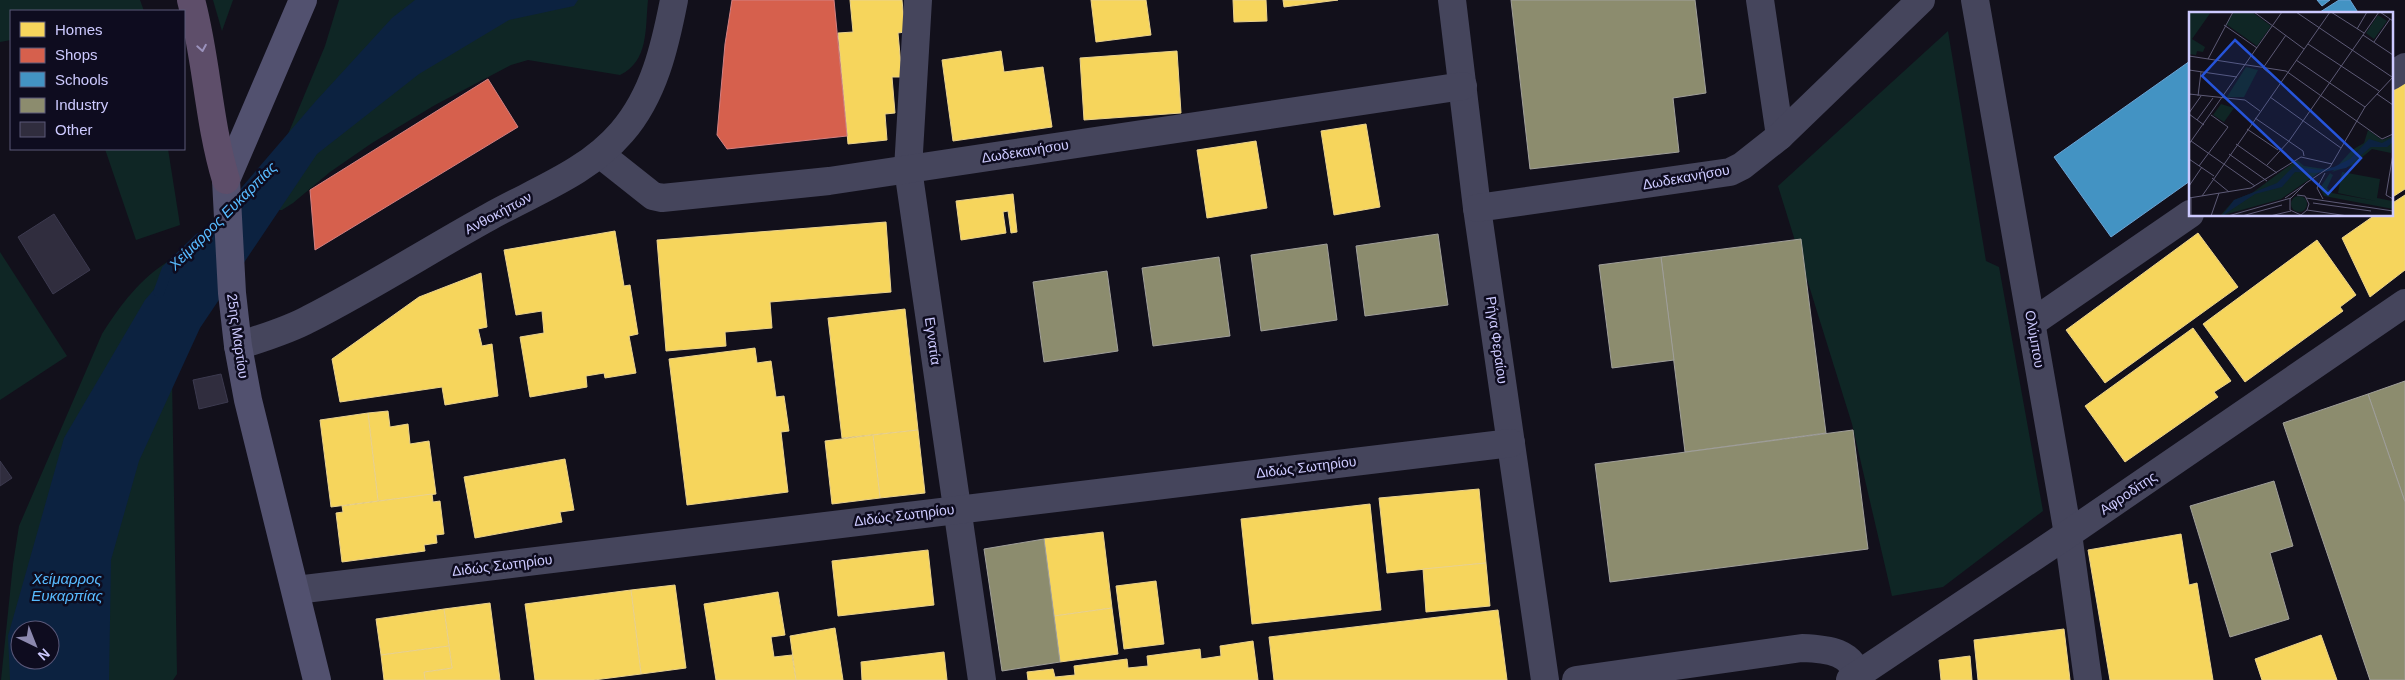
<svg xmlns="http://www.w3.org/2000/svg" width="2405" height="680" font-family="Helvetica,sans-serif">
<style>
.green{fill:#0f2625;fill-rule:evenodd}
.water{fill:#0c2240;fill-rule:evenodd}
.homes{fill:#f6d55c;stroke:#ead28d}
.shops{fill:#d6604d;stroke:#d38082}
.schools{fill:#4393c3;stroke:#6ca4d5}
.industry{fill:#8c8c6e;stroke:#a09f9a}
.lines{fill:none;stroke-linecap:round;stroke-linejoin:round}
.stream{stroke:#0c2240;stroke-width:11}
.building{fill:#302d3e;stroke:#3c3a4f}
.pedestrian{stroke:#45455c;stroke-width:28}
.minor{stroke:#45455c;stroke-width:28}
.tertiary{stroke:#45455c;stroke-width:28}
.secondary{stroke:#52516f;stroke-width:28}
.trunk{stroke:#5e4e6a;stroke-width:28}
.oneway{stroke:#9b92bc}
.labels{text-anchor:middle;stroke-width:5;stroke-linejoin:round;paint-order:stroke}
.street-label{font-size:14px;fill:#cdcaff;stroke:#0e0c1f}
.water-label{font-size:15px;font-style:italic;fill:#58bbff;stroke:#0e0c1f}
.inset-road{fill:none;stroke:#5d5a76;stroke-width:1}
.view{fill:#2654da;fill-opacity:0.15;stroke:#2654da;stroke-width:2.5}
.inset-edge{fill:none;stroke:#cdcaff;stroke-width:2.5}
</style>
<rect width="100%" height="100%" fill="#12101b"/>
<g class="green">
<path d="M0 0H140L144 11H11V40L0 42Z"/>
<path d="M213 0H233L222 31Z"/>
<path d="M339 0H648C645 29 649 61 620 75L528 60 511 65 435 105 372 143 330 172 293 203 282 210H275L283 146 325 46Z"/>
<path d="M1948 31 1986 261 1999 267 2043 511 1943 587 1892 596 1852 424 1778 186Z"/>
<path d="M105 149H168L180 225 136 240Z"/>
<path d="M0 252 67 356 0 400Z"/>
<path d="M170 260 177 674 173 680H1L13 564 19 526 102 334C121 304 140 279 170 260ZM20 630H50V660H20Z"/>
</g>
<path class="water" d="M415 0H578L574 6 509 20 419 74 317 154 200 328 139 461 111 560 109 680H10L8 636 64 438 145 300 315 102 392 18ZM20 630H50V660H20Z"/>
<g class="homes">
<path d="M850 0H902L905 32 898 33 902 77H892L895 113 885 114 887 140 848 144 838 33 853 32Z"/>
<path d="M1091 0H1146L1151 35 1096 42Z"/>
<path d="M1233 0H1266L1267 21 1234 22Z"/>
<path d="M1283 0H1338L1284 7Z"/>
<path d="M1001 51 1004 72 1043 67 1052 127 953 141 942 60Z"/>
<path d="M1177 51 1181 113 1084 120 1080 58Z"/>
<path d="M2405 83V189L2391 198V92Z"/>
<path d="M1366 124 1380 207 1334 215 1321 131Z"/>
<path d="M1256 141 1267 208 1207 218 1197 150Z"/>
<path d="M1013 194 1017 232 1011 233 1008 211 1003 212 1006 233 961 240 956 201Z"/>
<path d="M2405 195V270L2370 297 2342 238 2375 215H2391V204Z"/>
<path d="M886 222 891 292 770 302 772 328 725 332 726 346 666 351 657 240Z"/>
<path d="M615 231 624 286 630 285 638 334 629 336 636 373 605 378 604 373 586 376 587 387 530 397 520 337 544 333 542 311 516 315 504 250Z"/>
<path d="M2198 233 2238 287 2105 383 2066 330Z"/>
<path d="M2317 240 2356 295 2340 307 2343 311 2245 382 2203 324Z"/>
<path d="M481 273 487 327 478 329 482 346 492 344 498 396 445 405 442 387 340 402 332 359 419 297Z"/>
<path d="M905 309 918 430 842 438 828 318Z"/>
<path d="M2193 328 2231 381 2214 392 2218 397 2125 462 2085 406Z"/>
<path d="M755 348 757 363 771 361 776 397 784 396 789 431 781 432 788 492 687 505 669 359Z"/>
<path d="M388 411 390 427 408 424 410 444 429 441 436 494 378 501 368 413Z"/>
<path d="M368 413 378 501 331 507 320 420Z"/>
<path d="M918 430 925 493 880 498 873 435Z"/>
<path d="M873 435 880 498 832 504 825 441Z"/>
<path d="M565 459 574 510 560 512 562 522 475 538 464 477Z"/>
<path d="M1479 489 1486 563 1387 573 1379 498Z"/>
<path d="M432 494 433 502 440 501 444 534 436 535 437 543 424 545 425 551 342 562 336 513 343 512 342 506Z"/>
<path d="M1370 504 1381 610 1252 624 1241 519Z"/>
<path d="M1103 532 1112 608 1054 616 1044 539Z"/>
<path d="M2181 534 2189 585 2197 583 2213 680H2110L2088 550Z"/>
<path d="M928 550 934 605 838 616 832 561Z"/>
<path d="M1486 563 1490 606 1426 612 1423 569Z"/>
<path d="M1156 581 1164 644 1124 649 1116 586Z"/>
<path d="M675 585 686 668 641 674 631 590Z"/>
<path d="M631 590 641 674 594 680H535L525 604Z"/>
<path d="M778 592 785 635 771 637 774 657 792 655 796 680H716L704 604Z"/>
<path d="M490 603 500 680H425L424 672 452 668 444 609Z"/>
<path d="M1112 608 1118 654 1060 662 1054 616Z"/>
<path d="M444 609 449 646 381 655 376 619Z"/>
<path d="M1498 610 1507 680H1274L1269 637Z"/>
<path d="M835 628 843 680H796L790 636Z"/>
<path d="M2064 629 2070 680H1978L1974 640Z"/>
<path d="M2321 635 2337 680H2262L2255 659Z"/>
<path d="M1253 641 1258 680H1028L1027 672 1053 669 1055 677 1075 675 1074 666 1127 659 1128 668 1148 666 1147 656 1200 649 1201 659 1221 656 1220 646Z"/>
<path d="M449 646 452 668 424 672 425 680H384L381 655Z"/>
<path d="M944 652 947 680H862L861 662Z"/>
<path d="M1970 656 1972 680H1941L1939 660Z"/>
</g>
<g class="shops">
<path d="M732 0H834L847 136 727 149 717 135 725 44Z"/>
<path d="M488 79 518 127 315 250 310 190Z"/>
</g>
<g class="schools">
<path d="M2317 0H2330L2322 6Z"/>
<path d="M2339 0H2350L2359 14H2317Z"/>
<path d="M2190 61V181L2111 237 2054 157Z"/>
</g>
<g class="industry">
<path d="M1511 0H1695L1706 93 1673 98 1679 152 1530 169Z"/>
<path d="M1438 234 1448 305 1365 316 1356 246Z"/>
<path d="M1801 239 1826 433 1685 452 1661 257Z"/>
<path d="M1327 244 1337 320 1261 331 1251 255Z"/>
<path d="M1219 257 1230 336 1153 346 1142 268Z"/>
<path d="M1661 257 1674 360 1612 368 1599 265Z"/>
<path d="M1107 271 1118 351 1044 362 1033 282Z"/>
<path d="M2405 381V502L2368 394Z"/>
<path d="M2368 394 2405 502V680H2370L2283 423Z"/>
<path d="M1853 430 1868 549 1610 582 1595 464Z"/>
<path d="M2274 481 2293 546 2270 553 2289 619 2230 637 2190 506Z"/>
<path d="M1044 539 1060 662 1002 671 984 549Z"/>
</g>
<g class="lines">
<path class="stream" d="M159 292 167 270 200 238"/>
</g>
<g class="building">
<path d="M54 214 90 270 53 294 18 237Z"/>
<path d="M221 374 228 402 199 409 193 380Z"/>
<path d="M0 461 12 478 0 486Z"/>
</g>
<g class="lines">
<path class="pedestrian" d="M1760 0 1780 136"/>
<g class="minor">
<path d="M918 0 908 169 982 680"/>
<path d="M1452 0 1477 208 1545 680"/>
<path d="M1975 0 2068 534 2088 680"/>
<path d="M2391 76 2405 67"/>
<path d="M600 154 653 196 662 198 829 181 1463 86"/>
<path d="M1477 208 1730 172 1742 166 1780 136 1921 0"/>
<path d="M2033 322 2190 214"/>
<path d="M296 590 1511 443"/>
<path d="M1576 680 1802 648C1827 649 1854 651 1858 680"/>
<path d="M1850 680 2068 534 2405 303"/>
</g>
<path class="tertiary" d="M238 346C262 338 287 331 309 319 370 288 429 250 489 217 535 191 587 173 622 132 654 95 665 46 674 0"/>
<path class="secondary" d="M303 0 226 180 232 293 238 346 248 400 317 680"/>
<path class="trunk" d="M191 0C207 59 208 121 226 180"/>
</g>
<defs><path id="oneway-chevron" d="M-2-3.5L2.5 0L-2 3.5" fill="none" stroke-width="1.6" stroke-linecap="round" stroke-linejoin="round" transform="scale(1.25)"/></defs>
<use class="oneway" href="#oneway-chevron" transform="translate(202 48) rotate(80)"/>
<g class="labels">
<g class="street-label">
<text transform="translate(1025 151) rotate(-9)" y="5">Δωδεκανήσου</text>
<text transform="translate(1686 177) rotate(-10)" y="5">Δωδεκανήσου</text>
<text transform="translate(498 213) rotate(-28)" y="5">Ανθοκήπων</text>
<text transform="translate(238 336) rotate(82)" y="5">25ης Μαρτίου</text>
<text transform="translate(2035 339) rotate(80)" y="5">Ολύμπου</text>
<text transform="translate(1497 340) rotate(82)" y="5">Ρήγα Φεραίου</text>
<text transform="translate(933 341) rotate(82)" y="5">Εγνατία</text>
<text transform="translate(1306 467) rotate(-7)" y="5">Διδώς Σωτηρίου</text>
<text transform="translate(2128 493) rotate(-34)" y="5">Αφροδίτης</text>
<text transform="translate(904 515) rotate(-7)" y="5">Διδώς Σωτηρίου</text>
<text transform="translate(502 565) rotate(-7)" y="5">Διδώς Σωτηρίου</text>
</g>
<g class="water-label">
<text transform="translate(223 216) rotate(-45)" y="5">Χείμαρρος Ευκαρπίας</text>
<text x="67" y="584">Χείμαρρος<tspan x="67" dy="17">Ευκαρπίας</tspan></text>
</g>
</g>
<g transform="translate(2189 12)">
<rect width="204" height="204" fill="#12101b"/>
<path d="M0 0H22L3 27 16 35 14 40 8 39 7 43 0 42ZM45 0H63L82 14 68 34 37 12ZM189 3 198 9 185 27 177 21ZM57 55 69 58 55 85H38ZM32 92 45 96 35 110 24 103ZM179 118 193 128 204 124 202 141 183 137 164 153 143 160 163 138 175 131ZM108 148 115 154 135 157 92 187 31 204 45 188 63 181ZM153 160 191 167 188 186 203 189 204 197 135 184 131 176 141 161 144 163 138 176 143 181 187 189 149 181ZM102 192a8 8 0 1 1 16 0a8 8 0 1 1-16 0Z" fill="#0f2625"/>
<path d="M204 125V130L198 135H182L157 156 127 161 106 160 93 175 66 182 33 204 45 188 88 171 105 154 130 158 145 155 161 147 180 127 193 131Z" fill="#0c2240"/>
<path class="inset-road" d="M65 0 115 37M107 0 203 65M142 0 175 21M191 0 204 9M35 13 68 36M168 17 178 0M174 23 204 43M185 30 201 7M119 32 190 79M0 44 97 59 193 127 204 122M19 47 44 0M107 48 176 95M0 58 48 65M91 70 74 56 97 23M0 82 56 88 71 99M188 82 204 93M9 84 12 60M81 85 152 136M0 101 12 84M0 102 15 113M66 106 114 139 115 144M8 108 24 86M58 117 89 138M2 129 66 174M0 132 93 0M47 132 88 161M40 142 78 169M204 142 197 183 204 187M0 147 25 164M78 153 100 129 190 0M10 154 39 115 22 103M23 166 40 180M0 174 13 155M108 183 116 184 120 192 118 198 112 203 101 198V187L117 171 141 155 176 95 204 65M13 184 141 0M0 186 62 176 112 145 143 152M96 186 115 173M117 186 204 199M134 187 128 176 136 161M124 191 182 199M118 198 159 204M2 204V185M22 204 30 181M39 204 102 186M53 204 93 193M81 204 102 199"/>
<path class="view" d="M46 28 172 146 139 182 13 64Z"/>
<rect width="204" height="204" class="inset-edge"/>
</g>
<rect x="10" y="10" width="175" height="140" fill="#0e0c1f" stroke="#5a5879"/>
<rect x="20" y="22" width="25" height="15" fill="#f6d55c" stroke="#5a5879"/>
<text x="55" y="35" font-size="15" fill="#cdcaff">Homes</text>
<rect x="20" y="48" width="25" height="15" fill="#d6604d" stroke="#5a5879"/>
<text x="55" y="60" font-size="15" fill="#cdcaff">Shops</text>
<rect x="20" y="72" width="25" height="15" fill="#4393c3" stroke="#5a5879"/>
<text x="55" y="85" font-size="15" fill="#cdcaff">Schools</text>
<rect x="20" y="98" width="25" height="15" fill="#8c8c6e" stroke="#5a5879"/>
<text x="55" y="110" font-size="15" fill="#cdcaff">Industry</text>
<rect x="20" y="122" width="25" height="15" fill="#302d3e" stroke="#5a5879"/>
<text x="55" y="135" font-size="15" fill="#cdcaff">Other</text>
<g transform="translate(35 645) rotate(137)"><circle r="24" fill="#0e0c1f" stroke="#5a5879"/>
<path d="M0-4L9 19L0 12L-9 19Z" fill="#8c89af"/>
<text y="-8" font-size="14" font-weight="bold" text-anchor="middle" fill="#cdcaff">N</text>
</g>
</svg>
